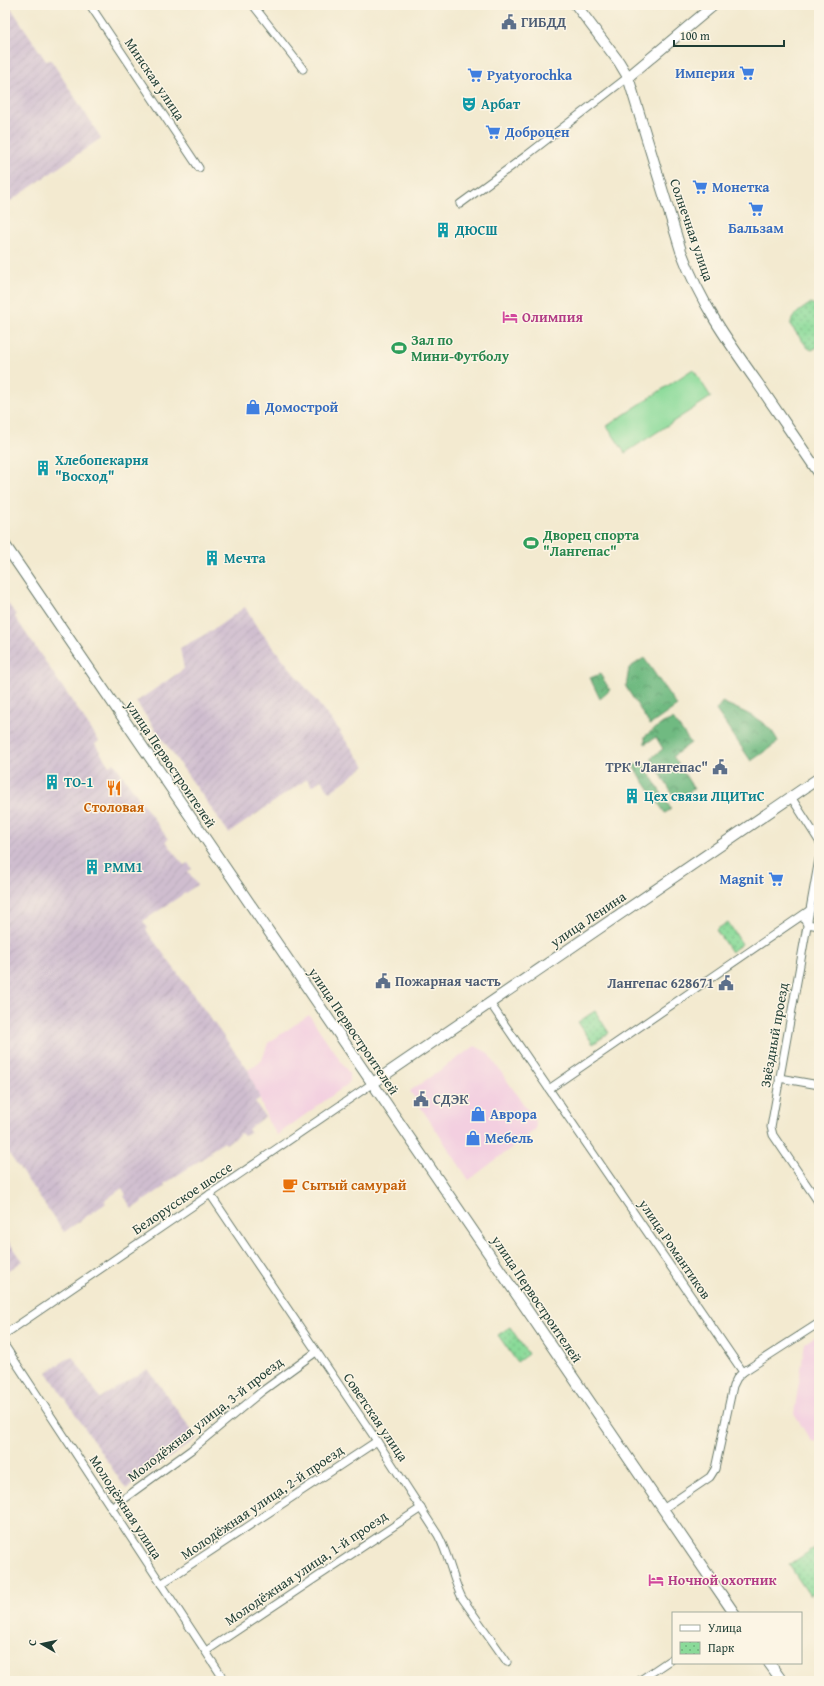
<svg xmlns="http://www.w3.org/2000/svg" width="824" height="1686" font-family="'Gentium Book Plus',serif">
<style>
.built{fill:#f3cfe0}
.industrial{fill:url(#industrial-furrows)}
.green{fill:#8ada99;stroke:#548c66}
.forest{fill:url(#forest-crowns);stroke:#477c5a}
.park{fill:url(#park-dots);stroke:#548c66}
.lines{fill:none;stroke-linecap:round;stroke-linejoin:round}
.street-casing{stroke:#697a6b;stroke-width:9}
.secondary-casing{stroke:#697a6b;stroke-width:12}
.street{stroke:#fff;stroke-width:7}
.secondary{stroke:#fff;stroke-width:10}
.labels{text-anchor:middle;stroke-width:3;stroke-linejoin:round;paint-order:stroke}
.service-label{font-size:14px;font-weight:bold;fill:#4e5e75;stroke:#fcf5e5;text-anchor:start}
.shop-label{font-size:14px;font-weight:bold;fill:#366cbe;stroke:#fcf5e5;text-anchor:start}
.street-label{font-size:14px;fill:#1f3d34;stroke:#fcf5e5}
.culture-label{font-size:14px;font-weight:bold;fill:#0d838f;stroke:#fcf5e5;text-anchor:start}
.hotel-label{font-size:14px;font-weight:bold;fill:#b23c85;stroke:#fcf5e5;text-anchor:start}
.leisure-label{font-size:14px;font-weight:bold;fill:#27864d;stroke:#fcf5e5;text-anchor:start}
.food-label{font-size:14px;font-weight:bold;fill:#c56008;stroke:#fcf5e5}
</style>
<defs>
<pattern id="industrial-furrows" width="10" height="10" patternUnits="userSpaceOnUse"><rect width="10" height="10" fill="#cfbdcf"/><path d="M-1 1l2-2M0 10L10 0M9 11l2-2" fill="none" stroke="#b1a3b2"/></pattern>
<pattern id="forest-crowns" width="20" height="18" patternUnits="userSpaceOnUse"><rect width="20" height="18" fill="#6fba81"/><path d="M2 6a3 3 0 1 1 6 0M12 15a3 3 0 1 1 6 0" fill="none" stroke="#5b986a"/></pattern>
<pattern id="park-dots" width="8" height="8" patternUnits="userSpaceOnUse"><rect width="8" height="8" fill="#8ada99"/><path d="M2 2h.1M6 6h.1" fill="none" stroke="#70b27e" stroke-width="1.8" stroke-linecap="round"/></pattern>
</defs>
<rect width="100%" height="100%" fill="#fcf5e5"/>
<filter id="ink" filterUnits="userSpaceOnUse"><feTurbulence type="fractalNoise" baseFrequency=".025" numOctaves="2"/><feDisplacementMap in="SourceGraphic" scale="8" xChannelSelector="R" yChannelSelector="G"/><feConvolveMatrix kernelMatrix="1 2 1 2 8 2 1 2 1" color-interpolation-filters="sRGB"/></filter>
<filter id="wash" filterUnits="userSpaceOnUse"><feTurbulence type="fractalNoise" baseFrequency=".012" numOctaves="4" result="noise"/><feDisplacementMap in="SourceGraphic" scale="16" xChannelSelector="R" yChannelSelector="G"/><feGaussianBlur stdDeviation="0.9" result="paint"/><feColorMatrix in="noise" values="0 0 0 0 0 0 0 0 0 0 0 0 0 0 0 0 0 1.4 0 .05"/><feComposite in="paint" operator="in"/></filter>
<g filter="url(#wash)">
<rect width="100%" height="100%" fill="#f3ead0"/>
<g class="built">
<path d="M309 1015 349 1073V1080L348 1084 277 1135 268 1121 248 1070 262 1060 268 1043Z"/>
<path d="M475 1046 487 1052 536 1122V1129L469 1180 410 1091Z"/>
<path d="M819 1334V1442L811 1441 794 1414 805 1343Z"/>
</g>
<g class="industrial">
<path d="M5 5H9L46 61 51 60 101 138 5 205Z"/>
<path d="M5 595 7 598 5 599 16 615 15 617 99 741 95 744 109 766 114 763 168 839 166 841 180 861 184 865 188 863 192 869 188 871 197 885 143 921 148 928 146 930 248 1070 260 1099 255 1102 265 1117 248 1129 250 1132 244 1136 241 1133 226 1144 224 1142 210 1151 211 1153 164 1184 165 1186 132 1209 124 1196 126 1195 122 1188 104 1201 106 1203 64 1232 7 1151V1147L5 1144Z"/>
<path d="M245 607 254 623 341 732 340 733 365 766 330 792 321 780 312 786 307 779 229 833 136 702 184 669 180 648 213 630Z"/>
<path d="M5 1237 23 1261 5 1273Z"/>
<path d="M72 1356 100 1398 148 1369 197 1438 126 1489 47 1372Z"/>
</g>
<path class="green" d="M693 369 711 397 625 453 607 426Z"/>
<g class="forest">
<path d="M644 658 677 706 650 725 626 687 629 668Z"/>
<path d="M600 674 610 690 600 699 590 678Z"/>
<path d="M722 702C741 711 771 721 778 742L751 761 716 710Z"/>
<path d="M673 719 691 743 673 756 694 789 676 800 651 758 663 749 656 737 645 744V736L663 723Z"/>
<path d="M642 762 671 809 665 813 633 766Z"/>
</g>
<g class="park">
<path d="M811 303 816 306 819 304V346L812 350 808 348 791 326C789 316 803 309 811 303Z"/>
<path d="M728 922 742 944 731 952 716 930Z"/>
<path d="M595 1011 609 1033 593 1044 578 1022Z"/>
<path d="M510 1327 528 1354 517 1362 498 1335Z"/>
<path d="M819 1545V1590L810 1596 789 1565Z"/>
</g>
</g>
<g filter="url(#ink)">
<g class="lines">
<g class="street-casing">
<g id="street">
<path d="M90 5 199 168"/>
<path d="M253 5 303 69"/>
<path d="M460 204 527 155 628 77"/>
<path d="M791 797 819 841"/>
<path d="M819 859 771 1127 773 1135 819 1203"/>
<path d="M805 921 807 924 819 926"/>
<path d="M490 1003 743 1372 737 1378 733 1386 715 1469 710 1477 663 1509"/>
<path d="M779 1078 819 1085"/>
<path d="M549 1089 810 910"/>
<path d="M210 1194 377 1441 438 1535C449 1555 452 1578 462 1598L507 1662"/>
<path d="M5 1334 373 1083"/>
<path d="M5 1346 225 1681"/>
<path d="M743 1372 819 1323"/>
<path d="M111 1508 191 1450 261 1392 316 1352"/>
<path d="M161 1584 377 1441"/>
<path d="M206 1651 421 1508"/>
<path d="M639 1681 673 1658"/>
</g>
</g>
<g class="secondary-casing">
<g id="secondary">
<path d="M576 5 619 62 628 77 681 251C700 302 727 340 759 385 779 414 799 444 819 473"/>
<path d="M628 77 714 5"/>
<path d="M5 545 734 1613"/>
<path d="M373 1083 819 778"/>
<path d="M769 1663 782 1681"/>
</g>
</g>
<use href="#street" class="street"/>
<use href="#secondary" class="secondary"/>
</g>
</g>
<defs>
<g id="civic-bare" transform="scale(1.2)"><path d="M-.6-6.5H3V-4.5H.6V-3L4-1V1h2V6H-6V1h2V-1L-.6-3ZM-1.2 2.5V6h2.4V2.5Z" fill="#5c6f8a" stroke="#fcf5e5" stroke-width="2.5" paint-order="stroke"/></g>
<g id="supermarket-bare" transform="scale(1.2)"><path d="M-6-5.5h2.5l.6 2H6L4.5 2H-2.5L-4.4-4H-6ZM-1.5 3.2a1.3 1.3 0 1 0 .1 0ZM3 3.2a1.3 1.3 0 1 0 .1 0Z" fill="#3f7fe0" stroke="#fcf5e5" stroke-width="2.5" paint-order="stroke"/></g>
<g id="theatre-bare" transform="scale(1.2)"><path d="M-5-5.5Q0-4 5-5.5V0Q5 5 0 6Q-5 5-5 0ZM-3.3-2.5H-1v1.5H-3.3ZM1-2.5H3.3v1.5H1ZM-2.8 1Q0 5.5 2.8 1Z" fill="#0f9aa8" stroke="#fcf5e5" stroke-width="2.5" paint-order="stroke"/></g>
<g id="building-bare" transform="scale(1.2)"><path d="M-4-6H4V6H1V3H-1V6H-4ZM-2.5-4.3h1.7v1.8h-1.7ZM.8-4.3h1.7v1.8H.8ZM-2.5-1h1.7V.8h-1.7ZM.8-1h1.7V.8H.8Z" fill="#0f9aa8" stroke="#fcf5e5" stroke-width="2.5" paint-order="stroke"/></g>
<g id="hotel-bare" transform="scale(1.2)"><path d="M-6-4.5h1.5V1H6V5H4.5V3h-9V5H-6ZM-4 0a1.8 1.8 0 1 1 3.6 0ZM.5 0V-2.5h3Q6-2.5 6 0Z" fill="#d1479c" stroke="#fcf5e5" stroke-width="2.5" paint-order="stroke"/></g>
<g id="stadium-bare" transform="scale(1.2)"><path d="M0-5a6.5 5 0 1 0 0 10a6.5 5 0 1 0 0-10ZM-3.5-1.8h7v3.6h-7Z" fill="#2e9e5b" stroke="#fcf5e5" stroke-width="2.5" paint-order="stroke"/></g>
<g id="shop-bare" transform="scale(1.2)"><path d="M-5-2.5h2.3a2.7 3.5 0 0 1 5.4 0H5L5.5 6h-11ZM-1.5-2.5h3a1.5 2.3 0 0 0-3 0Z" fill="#3f7fe0" stroke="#fcf5e5" stroke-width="2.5" paint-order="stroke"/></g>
<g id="restaurant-bare" transform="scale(1.2)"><path d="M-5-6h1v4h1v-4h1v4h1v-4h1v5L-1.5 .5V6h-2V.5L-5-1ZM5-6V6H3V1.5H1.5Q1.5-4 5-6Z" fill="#e8710a" stroke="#fcf5e5" stroke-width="2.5" paint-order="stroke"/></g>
<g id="cafe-bare" transform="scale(1.2)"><path d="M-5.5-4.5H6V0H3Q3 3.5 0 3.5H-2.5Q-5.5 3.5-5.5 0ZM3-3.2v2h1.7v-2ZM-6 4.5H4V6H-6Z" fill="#e8710a" stroke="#fcf5e5" stroke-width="2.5" paint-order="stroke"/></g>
</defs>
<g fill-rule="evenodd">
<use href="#civic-bare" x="509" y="22"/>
<use href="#supermarket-bare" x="747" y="73"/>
<use href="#supermarket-bare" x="475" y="75"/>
<use href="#theatre-bare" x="469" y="104"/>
<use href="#supermarket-bare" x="493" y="132"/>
<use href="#supermarket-bare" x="700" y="187"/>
<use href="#supermarket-bare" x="756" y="209"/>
<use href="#building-bare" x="443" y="230"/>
<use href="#hotel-bare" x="510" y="317"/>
<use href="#stadium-bare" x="399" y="348"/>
<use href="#shop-bare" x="253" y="407"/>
<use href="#building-bare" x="43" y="468"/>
<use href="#stadium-bare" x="531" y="543"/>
<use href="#building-bare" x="212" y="558"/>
<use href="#civic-bare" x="720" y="767"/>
<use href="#building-bare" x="52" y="782"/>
<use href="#restaurant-bare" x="114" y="788"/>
<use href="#building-bare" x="632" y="796"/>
<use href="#building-bare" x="92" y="867"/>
<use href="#supermarket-bare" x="776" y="879"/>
<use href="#civic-bare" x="383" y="981"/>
<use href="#civic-bare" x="726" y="983"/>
<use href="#civic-bare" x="421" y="1099"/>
<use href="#shop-bare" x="478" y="1114"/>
<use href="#shop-bare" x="473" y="1138"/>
<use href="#cafe-bare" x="290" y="1185"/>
<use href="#hotel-bare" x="656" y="1580"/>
</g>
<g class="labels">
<g class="service-label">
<text x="521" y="27">ГИБДД</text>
<text x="708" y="772" text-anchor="end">ТРК "Лангепас"</text>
<text x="395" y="986">Пожарная часть</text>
<text x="714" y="988" text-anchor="end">Лангепас 628671</text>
<text x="433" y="1104">СДЭК</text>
</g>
<g class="shop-label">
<text x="735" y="78" text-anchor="end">Империя</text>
<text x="487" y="80">Pyatyorochka</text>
<text x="505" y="137">Доброцен</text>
<text x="712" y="192">Монетка</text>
<text x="756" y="233" text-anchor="middle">Бальзам</text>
<text x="265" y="412">Домострой</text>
<text x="764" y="884" text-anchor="end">Magnit</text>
<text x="490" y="1119">Аврора</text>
<text x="485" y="1143">Мебель</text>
</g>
<g class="street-label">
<text transform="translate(155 79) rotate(56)" y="5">Минская улица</text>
<text transform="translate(692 230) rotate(71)" y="5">Солнечная улица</text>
<text transform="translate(171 764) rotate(56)" y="5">улица Первостроителей</text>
<text transform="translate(588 919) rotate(-34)" y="5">улица Ленина</text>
<text transform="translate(354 1031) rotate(56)" y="5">улица Первостроителей</text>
<text transform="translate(774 1035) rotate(-80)" y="5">Звёздный проезд</text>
<text transform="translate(182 1198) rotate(-34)" y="5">Белорусское шоссе</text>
<text transform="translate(675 1249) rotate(56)" y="5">улица Романтиков</text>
<text transform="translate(537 1299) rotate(56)" y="5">улица Первостроителей</text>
<text transform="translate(376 1417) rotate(56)" y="5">Советская улица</text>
<text transform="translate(205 1419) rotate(-38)" y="5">Молодёжная улица, 3-й проезд</text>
<text transform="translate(262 1502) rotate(-34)" y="5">Молодёжная улица, 2-й проезд</text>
<text transform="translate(126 1507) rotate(57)" y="5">Молодёжная улица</text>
<text transform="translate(306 1568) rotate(-34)" y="5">Молодёжная улица, 1-й проезд</text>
</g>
<g class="culture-label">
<text x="481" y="109">Арбат</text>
<text x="455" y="235">ДЮСШ</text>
<text x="55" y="465">Хлебопекарня<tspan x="55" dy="16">"Восход"</tspan></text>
<text x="224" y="563">Мечта</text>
<text x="64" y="787">ТО-1</text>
<text x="644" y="801">Цех связи ЛЦИТиС</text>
<text x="104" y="872">РММ1</text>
</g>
<g class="hotel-label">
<text x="522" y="322">Олимпия</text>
<text x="668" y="1585">Ночной охотник</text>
</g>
<g class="leisure-label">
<text x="411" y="345">Зал по<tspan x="411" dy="16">Мини-Футболу</tspan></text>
<text x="543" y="540">Дворец спорта<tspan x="543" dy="16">"Лангепас"</tspan></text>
</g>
<g class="food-label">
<text x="114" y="812">Столовая</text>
<text x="302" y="1190" text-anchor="start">Сытый самурай</text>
</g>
</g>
<rect width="824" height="1686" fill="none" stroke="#fcf5e5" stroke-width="20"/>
<rect x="672" y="1612" width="130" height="52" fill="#fcf5e5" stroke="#a4ab9e"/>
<rect x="680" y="1625" width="20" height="6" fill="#ffffff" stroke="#a4ab9e"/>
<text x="708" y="1632" font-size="12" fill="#1f3d34">Улица</text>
<rect x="680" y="1642" width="20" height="12" fill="url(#park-dots)" stroke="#a4ab9e"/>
<text x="708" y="1652" font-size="12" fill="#1f3d34">Парк</text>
<g transform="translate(42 1644) rotate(279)" stroke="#fcf5e5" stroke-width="3" paint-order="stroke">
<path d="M0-3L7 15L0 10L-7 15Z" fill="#1f3d34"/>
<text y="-6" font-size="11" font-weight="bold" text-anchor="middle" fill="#1f3d34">С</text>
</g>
<path d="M674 40v6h110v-6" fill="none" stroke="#1f3d34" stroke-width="2"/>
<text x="680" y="40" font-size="12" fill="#1f3d34" stroke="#fcf5e5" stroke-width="3" paint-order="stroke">100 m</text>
</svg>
